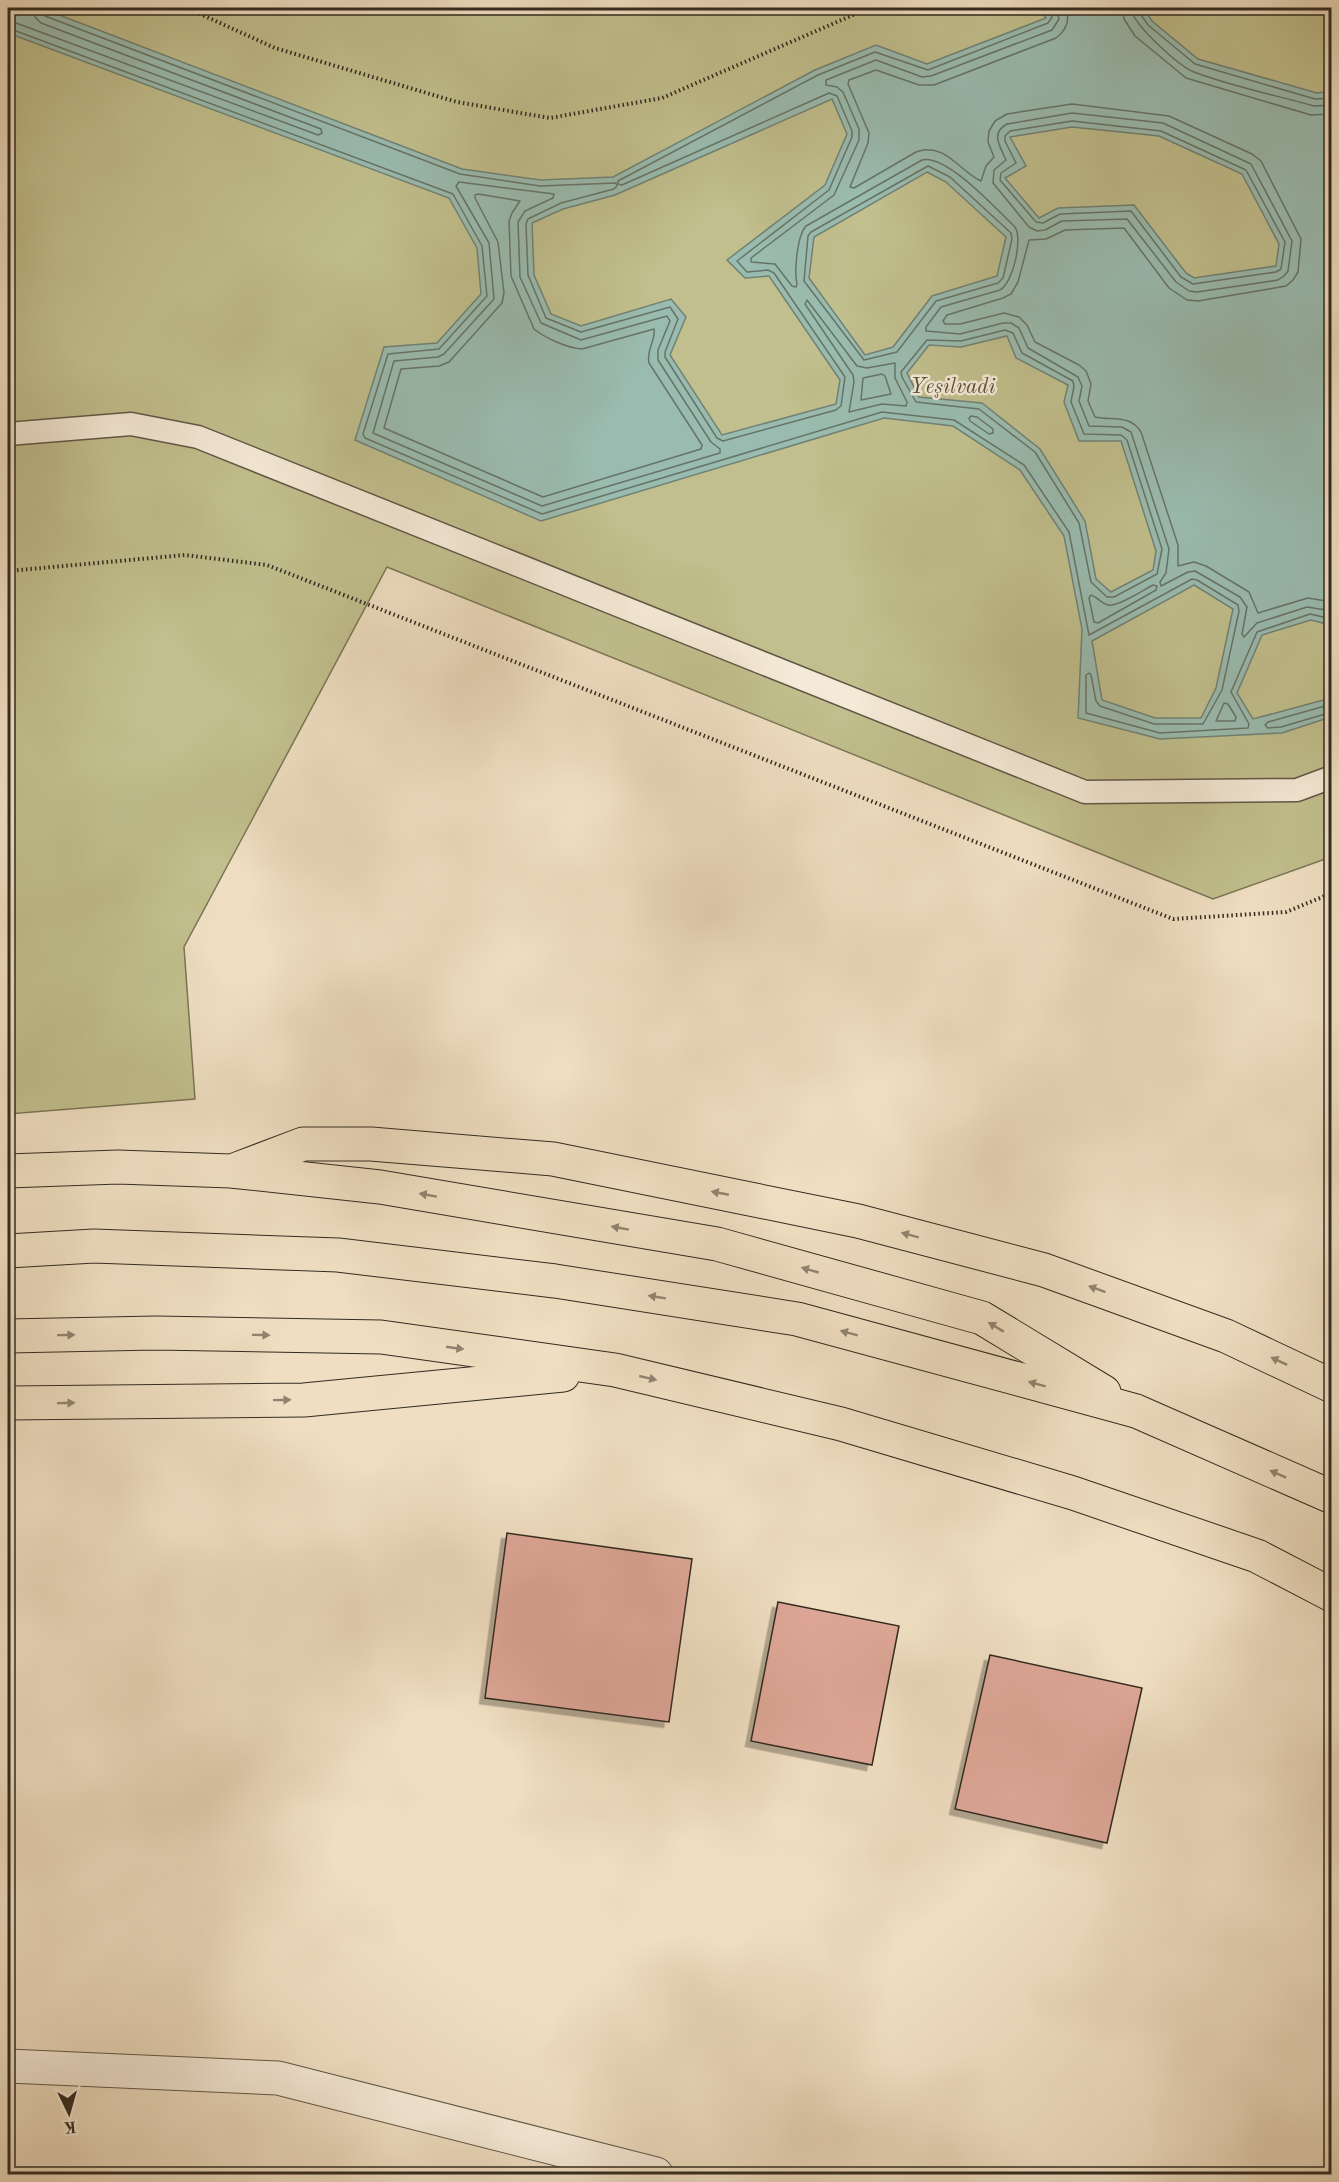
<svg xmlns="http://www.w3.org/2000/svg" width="1339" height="2182" font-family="'Old Standard TT',serif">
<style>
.green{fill:#c1bf8d;stroke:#7a7556;stroke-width:1.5}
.water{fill:#9abcb0;stroke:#708276;stroke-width:1.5;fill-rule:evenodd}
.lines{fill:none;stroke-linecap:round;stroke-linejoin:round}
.shore{stroke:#667468;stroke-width:1.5}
.building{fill:#dda696;stroke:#322b20;stroke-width:1.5;filter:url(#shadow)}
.lane-casing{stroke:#615848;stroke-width:25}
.street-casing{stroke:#615848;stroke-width:35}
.primary-casing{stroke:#322b20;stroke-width:35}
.path{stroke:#322b20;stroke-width:4;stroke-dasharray:1.5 3;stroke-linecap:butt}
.lane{stroke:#f5ead7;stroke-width:22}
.street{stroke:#f5ead7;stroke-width:33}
.primary{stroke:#efdec1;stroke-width:33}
.oneway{fill:#908470}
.labels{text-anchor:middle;stroke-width:5;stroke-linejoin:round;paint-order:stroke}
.park-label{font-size:21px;font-style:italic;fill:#56503b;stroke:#f5ead7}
</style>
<defs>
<filter id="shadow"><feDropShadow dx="-5.5" dy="5.5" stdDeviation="0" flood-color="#0004"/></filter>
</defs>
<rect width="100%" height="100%" fill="#efdec1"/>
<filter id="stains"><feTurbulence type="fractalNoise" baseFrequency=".00333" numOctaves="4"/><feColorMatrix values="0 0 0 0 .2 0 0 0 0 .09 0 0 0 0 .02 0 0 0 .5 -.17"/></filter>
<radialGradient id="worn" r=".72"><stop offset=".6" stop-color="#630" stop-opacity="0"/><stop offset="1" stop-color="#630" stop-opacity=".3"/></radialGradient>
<path class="green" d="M8 8H1331V857L1213 899 387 567 184 947 195 1099 8 1114Z"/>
<path class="water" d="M8 8H41L462 169 541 180 613 177 815 70 876 45 927 64 1046 18 1039 8H1119L1121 10 1128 8H1143L1152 21 1198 59 1317 93 1331 91V625L1311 620 1262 635 1237 693 1253 719 1331 698V717L1282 733 1160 739 1078 718 1082 629 1064 536 1020 470 953 426 884 418 541 521 355 440 384 347 437 343 481 294 477 248 449 198 8 33ZM832 99 847 134 825 185 727 260 745 278 769 276 840 380 836 404 722 435 670 355 686 317 671 299 581 326 551 314 534 275 532 223 563 209 615 195ZM1072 127 1159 136 1242 174 1279 244 1276 266 1194 278 1186 273 1134 205 1058 208 1039 218 1005 178 1026 166 1010 137ZM927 172 946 182 1006 237 997 276 932 296 893 347 865 355 809 278 814 237ZM1007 336 1016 358 1068 385 1064 402 1079 441H1121L1156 551 1153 570 1111 592 1096 579 1085 521 1040 449 982 403 919 397 907 373 929 345 961 347ZM1194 585 1233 609 1216 688 1201 718H1155L1102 700 1092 641Z"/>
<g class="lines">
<g class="shore">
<path d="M40 8 41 12 45 16 460 174 540 186 616 183 617 186 614 189 561 203 528 219 526 224 528 275 546 318 581 332 670 307 678 319 665 352V357L717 438 723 441 836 410 841 406 845 377 774 273 768 270 747 272 737 261 829 190 852 137V131L837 96 829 93 622 185 618 184V181L818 75 875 52 928 70 1048 23 1052 17 1047 8"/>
<path d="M1056 8 1059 19 1052 30 931 76 922 77 876 60 826 80V85L837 87 843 92 859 129V140L834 195 751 258V262L775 264 792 286 796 287 797 284C794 272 797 236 806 226L922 160C947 154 997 210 1015 227 1023 239 1013 283 1000 290L941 307 926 327V331L960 334 1003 323H1011L1019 328 1028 348 1078 377 1082 386 1079 401 1089 426 1122 427 1131 432 1169 549 1166 573 1160 582 1161 586 1188 572 1195 571 1240 597 1247 607 1242 634 1244 637 1257 623 1307 607 1332 611"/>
<path d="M1066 8C1070 20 1067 30 1056 38L934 85H919L876 70 849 80 848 84 869 133 868 143 850 187 854 188 916 152C945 141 960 172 981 181L986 166 994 157 988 142 989 131 995 121 1007 114 1072 104 1169 116 1252 154 1261 161 1301 239 1298 272 1293 280 1286 286 1198 301 1187 300 1169 288 1124 228 1065 230 1046 239 1029 240 1018 282 1011 294 1003 298 947 315 943 321 945 324H960L1004 313 1019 317 1027 325 1035 342 1079 365 1086 371 1091 384 1088 401 1095 417C1112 421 1130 414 1141 432L1178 545V566L1194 562 1206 566 1249 592 1258 613 1308 598 1332 602"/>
<path d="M1122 8 1124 19 1135 36 1186 78 1311 115 1332 114"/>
<path d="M1131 8C1132 24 1179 66 1194 72 1230 86 1275 95 1314 106L1332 105"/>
<path d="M1138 8 1139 12 1148 25 1195 64 1315 99 1332 98"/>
<path d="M8 20 318 135 322 133 321 129 41 23 35 17 33 8"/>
<path d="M8 28 453 194 482 246 487 296 439 349 388 354 363 434 365 438 542 514 882 412 954 420 1024 465 1069 532 1089 635 1192 579 1197 580 1238 605 1239 611 1222 690 1203 724H1154L1100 706 1096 701 1091 675 1089 673 1086 675V713L1160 733 1248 728 1249 724 1231 692 1257 632 1310 614 1332 619"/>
<path d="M1072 113 1163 123 1251 164 1292 241 1288 271 1284 276 1278 280 1197 292 1189 291 1176 282 1127 219 1062 221 1045 230 1037 231 1029 227 993 183 994 170 1006 160C1000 146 990 133 1007 124Z"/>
<path d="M1072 121 1161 131 1246 170 1285 242 1281 269 1276 272 1193 284 1181 277 1131 211 1060 214 1043 223 1036 222 1000 180 1001 173 1016 163 1005 141V136L1010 131Z"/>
<path d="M928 166 950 177 1011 233 1012 239 1003 278 998 283 936 301 897 352 864 360 804 281 808 236 811 232Z"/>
<path d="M459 182 554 194 553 198 525 211 518 222 520 277 541 323 581 340 667 316 670 321 658 350V360L711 442 720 449V453L542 506 373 433 394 361 438 357 444 354 494 299 489 243 456 186Z"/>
<path d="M478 194 520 201 512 213 509 221 511 276 534 329C545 338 567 348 582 349L654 329C656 340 646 350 649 363L702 445 701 449 543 497 384 428 401 369 439 366 449 362 502 303 504 293 498 242 475 198V195Z"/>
<path d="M807 300 857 366 867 368 895 363V378L907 402 906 406 882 404 849 412 854 382 853 375 805 304Z"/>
<path d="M1005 330 1013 333 1022 353 1073 381 1074 386 1071 402 1084 434 1121 435 1127 440 1162 549 1157 574 1114 597H1107L1091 582 1079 523 1035 452 979 409 916 402 902 377 901 372 927 340 961 341Z"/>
<path d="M882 374 885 376 891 394 861 400 863 378Z"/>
<path d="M971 416 977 417 993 429V433L989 434 970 421 969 418Z"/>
<path d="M1153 585 1157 586 1156 590 1098 623 1094 622 1089 598 1091 595C1097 597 1101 603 1108 605 1118 607 1143 590 1153 585Z"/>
<path d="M1224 703 1228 704 1236 717 1235 721H1216Z"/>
<path d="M1332 704 1268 722 1265 725 1268 728 1281 727 1332 712"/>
</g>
</g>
<g class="building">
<path d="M507 1533 692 1559 669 1722 485 1698Z"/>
<path d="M778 1602 899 1626 872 1765 751 1741Z"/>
<path d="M990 1655 1142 1688 1107 1843 955 1809Z"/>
</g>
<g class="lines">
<g class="lane-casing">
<path id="lane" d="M8 434 131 424 198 437 1085 792 1297 790 1332 777"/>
</g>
<g class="street-casing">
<path id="street" d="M8 2066 278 2078 656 2174"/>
</g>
<g class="primary-casing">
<g id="primary">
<path d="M237 1169 303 1144H371L553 1159 858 1221 1044 1270 1226 1336 1332 1386"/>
<path d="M8 1171 118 1167 231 1171 380 1187 717 1244 982 1318 1104 1392"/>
<path d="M8 1251 94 1246 338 1255 555 1281 797 1319 1136 1411 1332 1497"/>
<path d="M8 1336 156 1333 381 1337 615 1370 841 1424 1073 1493 1257 1556 1332 1595"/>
<path d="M8 1403 304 1400 563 1375"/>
</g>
</g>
<g class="path">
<path d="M187 8 275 48 457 102 550 118 662 98 869 8"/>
<path d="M8 571 185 555 267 565 1173 919 1286 912 1332 893"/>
</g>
<use href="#lane" class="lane"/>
<use href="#street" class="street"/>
<use href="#primary" class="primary"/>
</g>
<defs><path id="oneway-solid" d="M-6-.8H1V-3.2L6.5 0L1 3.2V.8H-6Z" transform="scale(1.5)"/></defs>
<g class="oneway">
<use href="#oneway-solid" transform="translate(720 1193) rotate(-169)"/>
<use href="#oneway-solid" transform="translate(428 1195) rotate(-170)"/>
<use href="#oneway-solid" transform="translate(620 1228) rotate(-170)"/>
<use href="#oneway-solid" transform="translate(910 1235) rotate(-165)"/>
<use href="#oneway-solid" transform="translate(810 1270) rotate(-164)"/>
<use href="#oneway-solid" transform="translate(1097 1289) rotate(-160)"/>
<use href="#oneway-solid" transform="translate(657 1297) rotate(-171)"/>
<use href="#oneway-solid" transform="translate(996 1327) rotate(-149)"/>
<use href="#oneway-solid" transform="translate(849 1333) rotate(-165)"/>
<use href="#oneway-solid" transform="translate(66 1335) rotate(-1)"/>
<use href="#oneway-solid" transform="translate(261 1335) rotate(1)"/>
<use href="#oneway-solid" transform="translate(455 1348) rotate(8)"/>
<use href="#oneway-solid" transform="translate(1279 1361) rotate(-155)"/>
<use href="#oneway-solid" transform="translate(648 1378) rotate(13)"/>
<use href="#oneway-solid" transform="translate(1037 1384) rotate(-165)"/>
<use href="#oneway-solid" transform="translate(282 1400) rotate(-1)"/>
<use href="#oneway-solid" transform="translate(66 1403) rotate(-1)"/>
<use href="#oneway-solid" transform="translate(1278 1474) rotate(-156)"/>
</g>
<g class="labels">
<g class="park-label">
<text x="953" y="393">Yeşilvadi</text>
</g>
</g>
<rect width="1339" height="2182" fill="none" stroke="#efdec1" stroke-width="30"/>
<rect x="9" y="9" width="1321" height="2164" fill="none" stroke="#322b20" stroke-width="3"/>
<rect x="15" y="15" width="1309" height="2152" fill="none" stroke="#322b20" stroke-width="1.5"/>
<g transform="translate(69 2113) rotate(175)" stroke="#f5ead7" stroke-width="4.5" paint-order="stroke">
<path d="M0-4.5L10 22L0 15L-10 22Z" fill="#322b20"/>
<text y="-9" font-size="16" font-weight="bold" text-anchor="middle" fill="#322b20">K</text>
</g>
<rect width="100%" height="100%" filter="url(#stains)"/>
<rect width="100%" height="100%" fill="url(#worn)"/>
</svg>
